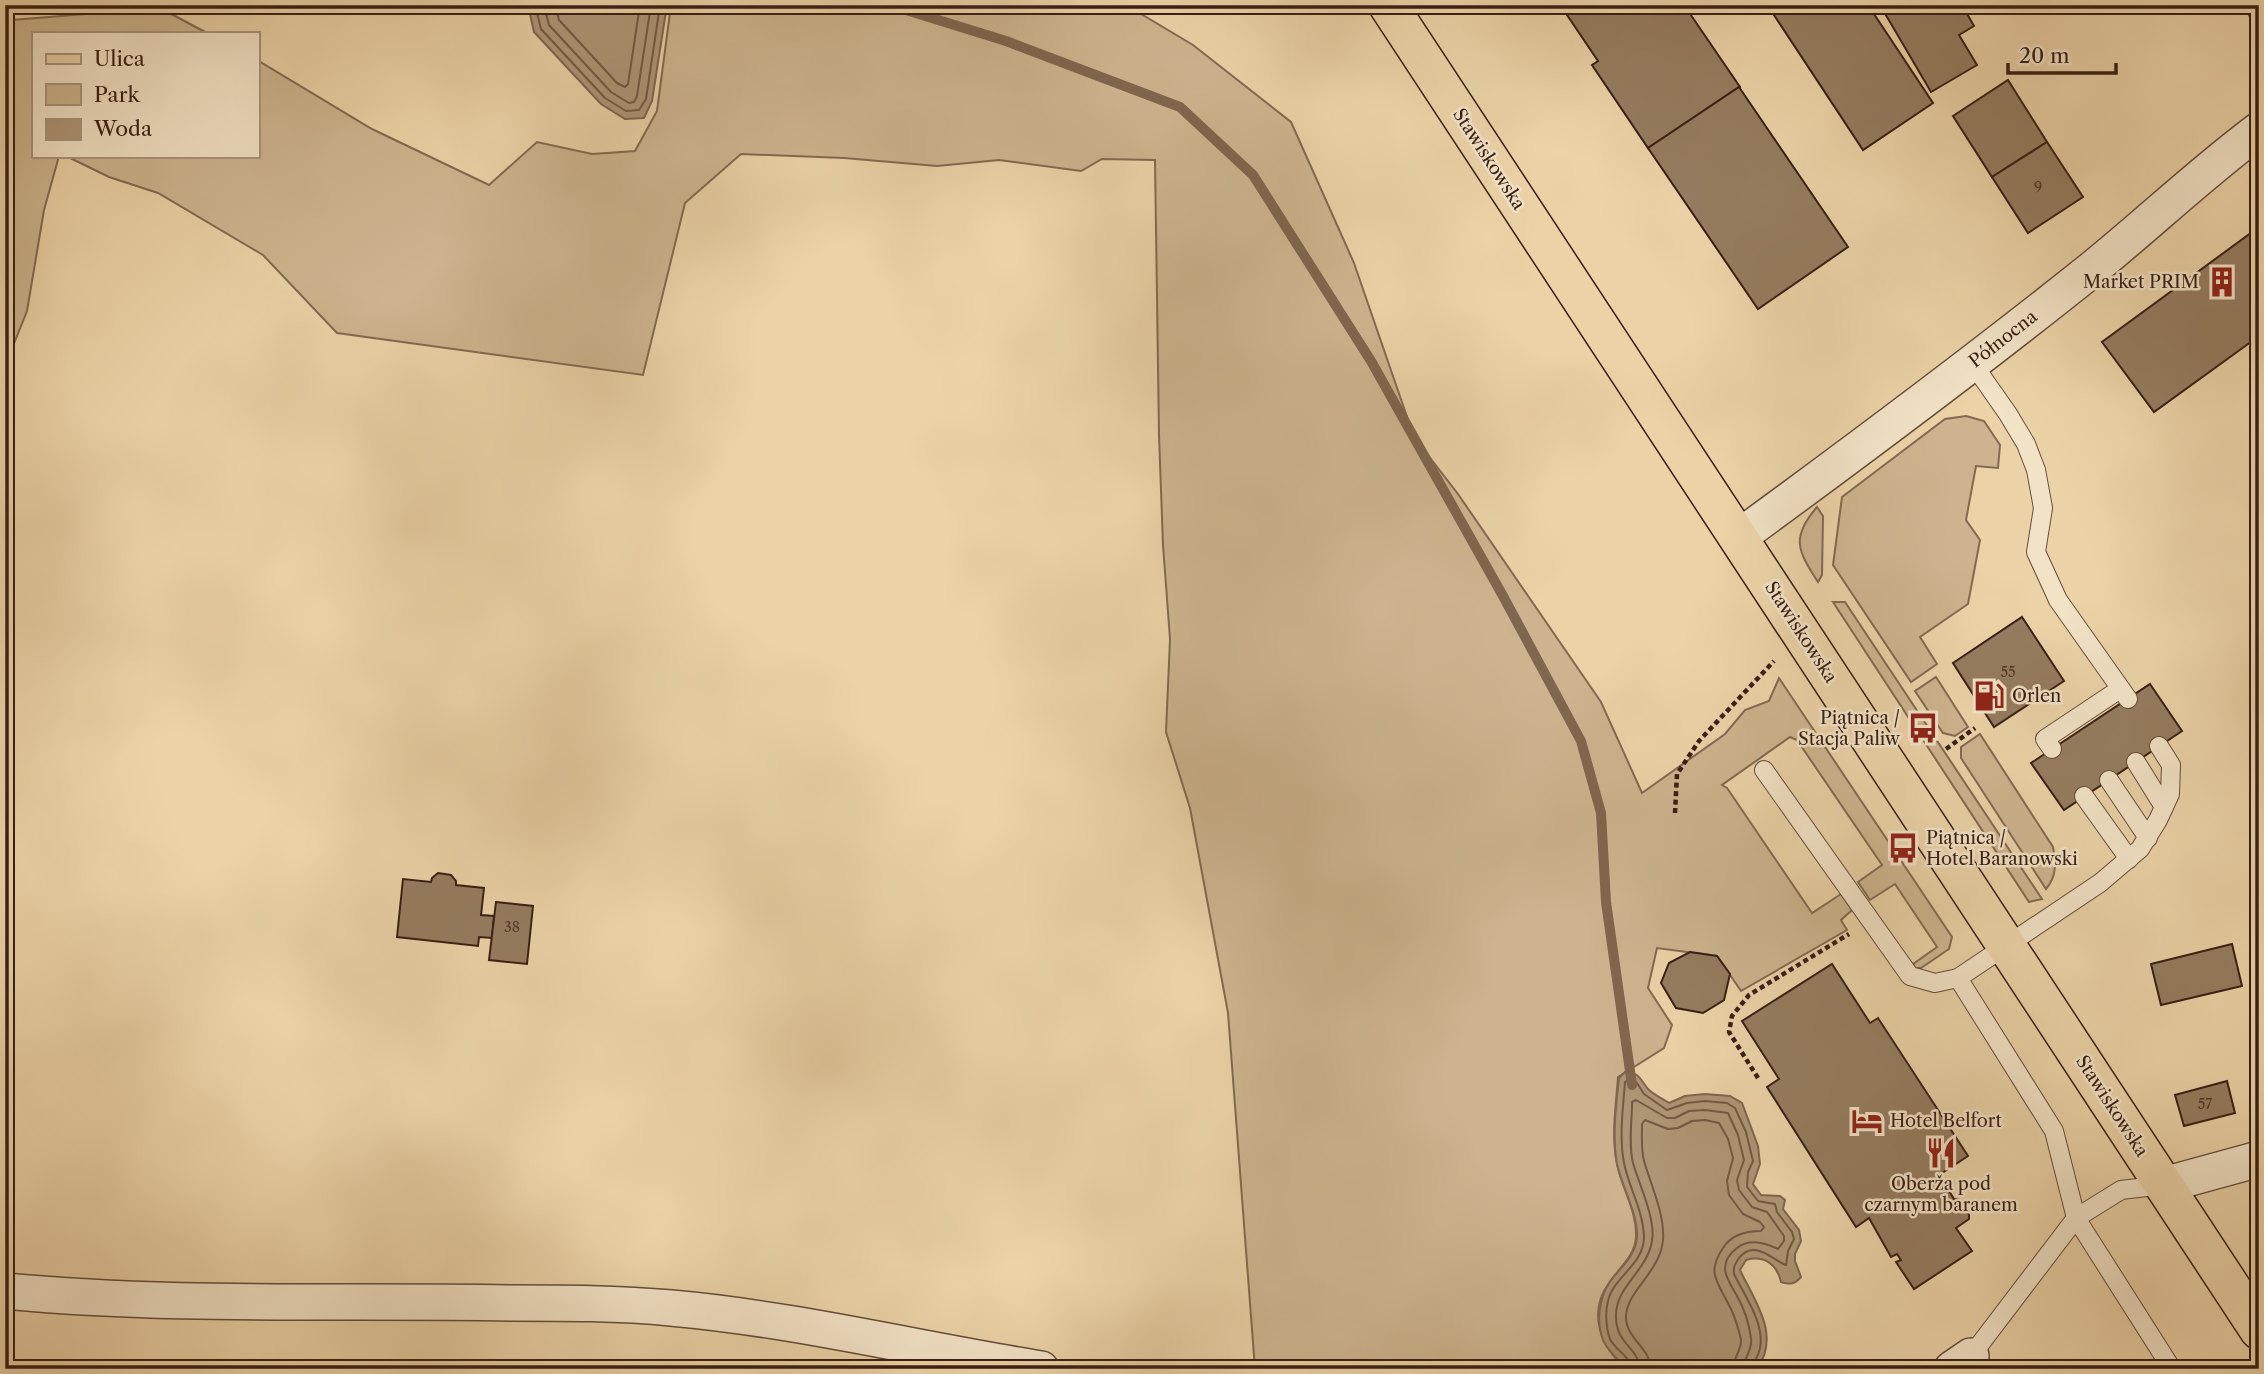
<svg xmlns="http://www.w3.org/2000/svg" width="2264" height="1374" font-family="'Libre Caslon Text',serif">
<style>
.green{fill:#cdb48e;stroke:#826a51;stroke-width:2}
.water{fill:#ae9575;stroke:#7f664e;stroke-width:2}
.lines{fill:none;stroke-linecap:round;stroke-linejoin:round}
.shore{stroke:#735a44;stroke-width:2}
.stream{stroke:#7f664e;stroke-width:10}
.building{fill:#957c60;stroke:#381f14;stroke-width:2}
.lane-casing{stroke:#654c39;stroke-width:20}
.street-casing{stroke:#654c39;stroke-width:38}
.primary-casing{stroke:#381f14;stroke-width:41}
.path{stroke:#381f14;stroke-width:4.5;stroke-dasharray:5 3.5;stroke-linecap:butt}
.lane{stroke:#f2e2c6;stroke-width:18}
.street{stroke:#f2e2c6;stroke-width:35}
.primary{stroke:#ebd2a7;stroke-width:38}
.labels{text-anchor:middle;stroke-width:5;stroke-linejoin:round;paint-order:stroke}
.number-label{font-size:14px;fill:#4f3627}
.street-label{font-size:18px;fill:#381f14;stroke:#f2e2c6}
.poi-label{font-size:18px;fill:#381f14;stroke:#f2e2c6;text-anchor:start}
</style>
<rect width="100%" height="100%" fill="#ebd2a7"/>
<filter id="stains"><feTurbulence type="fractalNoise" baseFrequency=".00286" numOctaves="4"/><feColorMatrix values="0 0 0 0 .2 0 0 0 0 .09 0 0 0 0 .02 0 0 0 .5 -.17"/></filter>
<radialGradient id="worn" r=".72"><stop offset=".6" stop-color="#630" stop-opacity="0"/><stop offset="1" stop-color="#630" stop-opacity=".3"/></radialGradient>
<g class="green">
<path d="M671 5H1126L1193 45 1291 122 1354 263 1414 437 1458 494 1601 702 1642 793 1725 734 1745 710 1769 701 1779 678 1952 937 1949 949 1921 968H1915L1913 964 1937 947 1895 884 1870 900 1858 882 1882 865 1797 740 1790 737 1722 785 1727 788 1812 913 1841 894 1852 910 1841 920 1847 930 1741 991 1717 956 1657 948 1648 988 1672 1025 1664 1048 1618 1077C1616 1105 1611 1136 1617 1164 1622 1189 1637 1211 1636 1237 1635 1256 1619 1268 1609 1283 1587 1313 1601 1346 1626 1369H1255L1228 1013 1190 808 1166 732 1170 639 1163 545 1159 435 1155 160 1102 159 1081 171 999 160 937 166 844 158 741 154 685 203 643 375 337 333 263 255 158 193 109 177 66 156H257V60L372 129 489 185 537 142 592 154 635 151 657 111Z"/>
<path d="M160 8 207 33H33V156H59L44 210 27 311 5 366V28L12 20Z"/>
<path d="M1966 416 1984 421 2000 445 1998 468 1976 466 1966 520 1980 540 1968 604 1920 637 1937 664 1911 682 1833 565 1842 497 1945 419Z"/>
<path d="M1817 507 1823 516 1822 575 1818 582C1797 550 1791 537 1817 507Z"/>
<path d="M1833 602H1845L2042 899 2029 902Z"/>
<path d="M1936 677 1968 727 1955 736 1943 733 1915 691Z"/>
<path d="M1980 734 2053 847C2056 863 2057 876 2046 889L1961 758V747Z"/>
</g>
<g class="water">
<path d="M528 5H667L652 101 644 118 625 119 601 104 534 32Z"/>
<path d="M1625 1072C1639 1072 1640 1079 1648 1089 1654 1095 1663 1099 1669 1103L1685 1096 1705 1094 1730 1096 1742 1103 1758 1146 1760 1164 1753 1184 1761 1195 1780 1196 1785 1200 1783 1209 1799 1230 1801 1241 1795 1254V1261L1801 1277C1795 1284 1790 1285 1781 1282 1777 1264 1764 1255 1746 1260L1740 1270C1755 1302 1781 1335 1757 1369H1628C1620 1362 1607 1350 1603 1340 1596 1322 1599 1299 1609 1283 1619 1269 1636 1256 1637 1237 1638 1214 1622 1187 1617 1164 1612 1137 1616 1105 1619 1078Z"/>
</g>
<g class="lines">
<g class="shore">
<path d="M535 5 541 29 605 98 626 111 639 110 646 99 660 5"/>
<path d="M544 5 549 25 611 92 629 103 634 102 637 96 651 5"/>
<path d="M555 5 559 20 617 83 625 87 628 84 640 5"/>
<path d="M1632 1369C1630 1356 1615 1350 1610 1339 1606 1329 1605 1311 1608 1301 1613 1277 1645 1264 1644 1236 1643 1210 1629 1188 1624 1163 1619 1137 1623 1108 1625 1082L1629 1079 1637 1083 1644 1094 1667 1110 1687 1103 1705 1101 1727 1103 1735 1108 1746 1132 1753 1161 1748 1172 1747 1187 1758 1201 1775 1204 1777 1212 1792 1232 1794 1239 1788 1251 1786 1265C1773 1261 1755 1238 1739 1258 1735 1264 1733 1267 1734 1274 1744 1295 1765 1323 1760 1348 1759 1356 1753 1361 1752 1369"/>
<path d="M1640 1369C1639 1348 1616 1344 1616 1317 1615 1286 1647 1272 1652 1241 1656 1219 1639 1184 1633 1163 1629 1146 1631 1126 1632 1109V1102L1636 1100 1667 1118H1675L1689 1111 1705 1110 1728 1113 1738 1135 1744 1160 1737 1180 1739 1190 1752 1207 1767 1212 1784 1236V1241L1778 1249C1765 1243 1750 1238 1737 1248 1716 1264 1727 1279 1737 1296 1744 1308 1749 1324 1751 1338 1753 1350 1744 1357 1743 1369"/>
<path d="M1651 1369C1650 1347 1626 1339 1626 1317 1626 1291 1660 1273 1663 1240 1665 1215 1651 1185 1644 1161 1641 1150 1642 1135 1642 1124L1645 1120 1668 1129 1678 1128 1692 1121 1705 1120 1719 1123 1728 1139 1733 1158 1727 1181 1729 1195 1743 1214 1760 1222 1764 1227 1761 1231C1746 1231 1731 1235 1723 1248 1707 1272 1716 1280 1728 1303 1734 1314 1738 1327 1741 1339 1742 1350 1733 1358 1733 1369"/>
</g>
<path class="stream" d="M890 5 1006 41 1180 107 1253 175 1371 361 1503 596 1581 741 1601 813 1606 902 1632 1085"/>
</g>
<g class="building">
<path d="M1562 5H1684L1740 87 1648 148 1592 65 1598 61 1561 6Z"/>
<path d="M1782 5H1868L1933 103 1863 150 1772 12Z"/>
<path d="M1880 5H1962L1974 26 1959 35 1977 65 1931 92Z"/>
<path d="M2008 80 2047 142 1992 177 1953 116Z"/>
<path d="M1739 87 1848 247 1758 309 1648 148Z"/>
<path d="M2047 142 2083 197 2028 233 1992 177Z"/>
<path d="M2259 227V336L2154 412 2102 342Z"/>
<path d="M2022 617 2064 681 1994 727 1953 663Z"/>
<path d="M2150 684 2182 731 2064 810 2031 763Z"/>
<path d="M438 873 451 875 456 881V885L484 888 481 915 494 916 492 938 479 937 478 946 397 937 403 879 431 882 432 878Z"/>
<path d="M496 902 533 906 527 964 489 960Z"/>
<path d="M2232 944 2242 986 2161 1005 2151 964Z"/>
<path d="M1690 952 1717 956 1730 974 1724 1000 1703 1013 1676 1008 1661 983 1669 963Z"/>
<path d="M1832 964 1870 1023 1878 1018 1968 1156 1939 1175 1954 1199 1960 1200 1969 1215V1219L1956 1228 1972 1251 1914 1289 1896 1262 1901 1260 1897 1254 1891 1257 1869 1218 1856 1227 1767 1087 1779 1079 1742 1021Z"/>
<path d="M2227 1081 2235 1113 2184 1126 2175 1095Z"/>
</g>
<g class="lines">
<g class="lane-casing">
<g id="lane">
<path d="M2253 5 2259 14"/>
<path d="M1973 364 2008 414 2026 444 2036 470 2043 508 2036 552 2058 600 2128 699"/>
<path d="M2052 749 2045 739 2120 689"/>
<path d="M2136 762 2164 807"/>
<path d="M1764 770 1910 976 1935 983 1958 978 2100 883 2140 849 2158 820 2170 794 2171 765 2159 746"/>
<path d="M2109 780 2148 838"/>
<path d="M2084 796 2129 859"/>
<path d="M1958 978 2054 1131 2076 1218 2172 1369"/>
<path d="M1971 1356 2076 1218 2121 1190 2164 1185"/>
</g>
</g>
<g class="street-casing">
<g id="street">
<path d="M1739 537C1858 450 1976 362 2091 270 2148 224 2200 174 2259 130"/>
<path d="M2164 1185 2259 1159"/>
<path d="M5 1291C173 1307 343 1300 512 1303 565 1303 618 1303 671 1308 795 1319 917 1349 1041 1369"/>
<path d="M1952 1369 1971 1356"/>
</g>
</g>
<g class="primary-casing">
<path id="primary" d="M1388 5 2259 1330"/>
</g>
<g class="path">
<path d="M1946 749 1975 728"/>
<path d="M1675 813 1677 774 1699 741 1774 661"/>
<path d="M1758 1078 1729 1032 1732 1016 1749 995 1849 934"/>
</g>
<use href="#lane" class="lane"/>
<use href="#street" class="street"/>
<use href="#primary" class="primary"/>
</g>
<defs>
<g id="building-bare" transform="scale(2.415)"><path d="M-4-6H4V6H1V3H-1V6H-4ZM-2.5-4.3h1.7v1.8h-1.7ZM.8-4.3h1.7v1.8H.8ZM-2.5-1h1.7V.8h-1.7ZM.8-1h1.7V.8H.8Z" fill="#8f2418" stroke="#f2e2c6" stroke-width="2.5" paint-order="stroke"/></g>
<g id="fuel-bare" transform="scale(2.415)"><path d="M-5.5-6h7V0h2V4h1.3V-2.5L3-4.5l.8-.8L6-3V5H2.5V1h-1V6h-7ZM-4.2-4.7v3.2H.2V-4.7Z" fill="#8f2418" stroke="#f2e2c6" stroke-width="2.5" paint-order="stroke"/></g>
<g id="bus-bare" transform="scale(2.415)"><path d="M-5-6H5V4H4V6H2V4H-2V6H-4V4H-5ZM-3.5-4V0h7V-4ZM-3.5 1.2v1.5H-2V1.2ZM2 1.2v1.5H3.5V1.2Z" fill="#8f2418" stroke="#f2e2c6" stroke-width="2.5" paint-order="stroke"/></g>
<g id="hotel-bare" transform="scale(2.415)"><path d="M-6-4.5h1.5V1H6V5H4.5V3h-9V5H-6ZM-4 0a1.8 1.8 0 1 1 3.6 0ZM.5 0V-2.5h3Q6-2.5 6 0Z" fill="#8f2418" stroke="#f2e2c6" stroke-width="2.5" paint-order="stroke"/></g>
<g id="restaurant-bare" transform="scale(2.415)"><path d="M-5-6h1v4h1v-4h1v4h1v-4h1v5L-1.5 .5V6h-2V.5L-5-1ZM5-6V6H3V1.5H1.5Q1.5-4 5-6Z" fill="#8f2418" stroke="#f2e2c6" stroke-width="2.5" paint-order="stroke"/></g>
</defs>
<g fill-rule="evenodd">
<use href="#building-bare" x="2222" y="282"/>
<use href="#fuel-bare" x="1989" y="696"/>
<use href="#bus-bare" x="1923" y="728"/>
<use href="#bus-bare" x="1903" y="848"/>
<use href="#hotel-bare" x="1867" y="1121"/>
<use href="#restaurant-bare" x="1941" y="1153"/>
</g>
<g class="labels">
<g class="number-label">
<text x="2038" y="192">9</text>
<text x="2008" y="677">55</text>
<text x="512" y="932">38</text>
<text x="2205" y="1109">57</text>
</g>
<g class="street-label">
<text transform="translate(1489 159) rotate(57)" y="6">Stawiskowska</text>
<text transform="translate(2003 339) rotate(-38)" y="6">Północna</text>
<text transform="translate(1801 632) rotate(57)" y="6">Stawiskowska</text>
<text transform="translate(2112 1106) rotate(57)" y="6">Stawiskowska</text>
</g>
<g class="poi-label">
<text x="2199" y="288" text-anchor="end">Market PRIM</text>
<text x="2012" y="702">Orlen</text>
<text x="1900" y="724" text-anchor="end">Piątnica /<tspan x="1900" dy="21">Stacja Paliw</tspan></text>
<text x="1926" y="844">Piątnica /<tspan x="1926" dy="21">Hotel Baranowski</tspan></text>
<text x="1890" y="1127">Hotel Belfort</text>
<text x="1941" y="1190" text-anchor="middle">Oberža pod<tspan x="1941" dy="21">czarnym baranem</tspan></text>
</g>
</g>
<rect width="2264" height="1374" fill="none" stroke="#ebd2a7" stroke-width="28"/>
<rect x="7" y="7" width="2250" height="1360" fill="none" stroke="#381f14" stroke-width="3.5"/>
<rect x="14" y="14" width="2236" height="1346" fill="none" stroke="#381f14" stroke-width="2"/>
<rect x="32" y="32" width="228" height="126" fill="#f2e2c6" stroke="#a8947f" stroke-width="2"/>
<rect x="46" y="54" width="35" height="10" fill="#ebd2a7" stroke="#a8947f" stroke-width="2"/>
<text x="94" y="66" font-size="21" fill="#381f14">Ulica</text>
<rect x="46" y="84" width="35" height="21" fill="#cdb48e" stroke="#a8947f" stroke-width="2"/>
<text x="94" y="102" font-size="21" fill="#381f14">Park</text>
<rect x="46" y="119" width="35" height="21" fill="#ae9575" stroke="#a8947f" stroke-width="2"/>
<text x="94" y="136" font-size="21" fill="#381f14">Woda</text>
<path d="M2008 63v10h108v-10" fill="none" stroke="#381f14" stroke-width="3.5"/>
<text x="2019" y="63" font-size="21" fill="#381f14" stroke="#f2e2c6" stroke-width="5" paint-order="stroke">20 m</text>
<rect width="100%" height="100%" filter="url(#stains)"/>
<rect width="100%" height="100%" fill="url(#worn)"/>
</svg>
